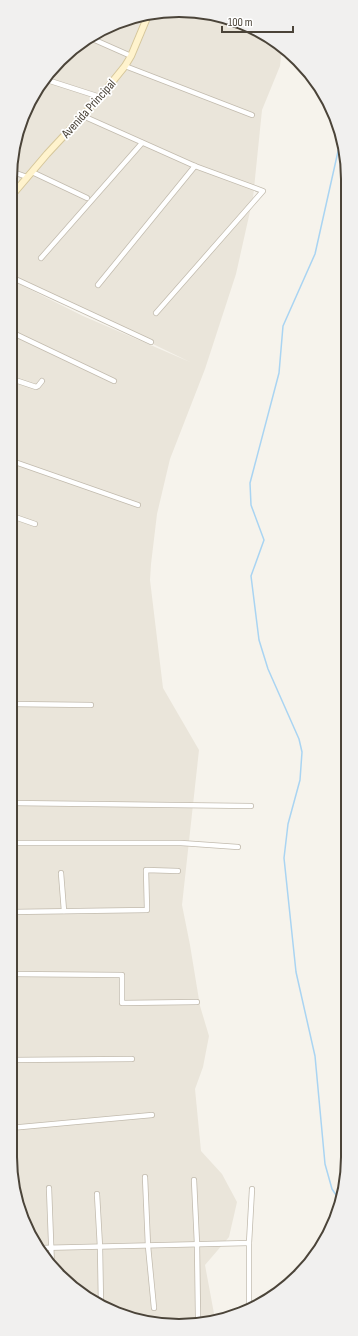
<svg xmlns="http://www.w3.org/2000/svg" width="358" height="1336" font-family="'Sofia Sans Condensed',sans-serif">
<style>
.residential{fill:#eae5da}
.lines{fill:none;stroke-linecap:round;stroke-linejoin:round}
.stream{stroke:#a9d4f2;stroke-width:1.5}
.street-casing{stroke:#c2bbae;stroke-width:6}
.secondary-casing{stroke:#d6c79b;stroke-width:8}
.street{stroke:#fff;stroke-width:4.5}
.secondary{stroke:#fff3cd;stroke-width:6}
.labels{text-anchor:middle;stroke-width:3.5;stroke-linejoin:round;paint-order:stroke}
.street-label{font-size:13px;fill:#4b4439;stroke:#fff}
.rim{fill:none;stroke:#4b4439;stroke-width:2}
</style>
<rect width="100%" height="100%" fill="#f6f3ec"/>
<path class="residential" d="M145 13 148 14 114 81 83 116H87L125 68 151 13H212L263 33 282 48 280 66 262 110 253 198 236 274 205 369 170 459 157 514 151 564 150 580 163 688 199 750 182 905 190 945 200 1006 209 1036 203 1067 195 1089 201 1151 222 1174 237 1202 229 1237 205 1265 215 1319 168 1326 104 1309 52 1269 23 1221 10 1157 13 281 83 316 190 362 13 276V146L38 85 85 39Z"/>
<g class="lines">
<path class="stream" d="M340 1201 332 1189 325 1164 315 1056 296 972 284 858 288 824 300 780 302 752 299 739 268 669 259 640 251 576 264 540 251 505 250 483 279 373 283 326 315 254 341 138"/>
<g class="street-casing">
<g id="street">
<path d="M88 37 131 56"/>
<path d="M125 66 252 115"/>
<path d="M44 79 100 97"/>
<path d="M83 116 195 166 263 191 156 313"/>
<path d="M13 172 27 177"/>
<path d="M32 172 87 198"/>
<path d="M41 258 142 143"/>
<path d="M13 278 151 342"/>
<path d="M98 285 195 166"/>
<path d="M13 333 114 381"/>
<path d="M12 379 36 387 38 386 42 381"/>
<path d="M12 461 138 505"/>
<path d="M12 516 35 524"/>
<path d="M11 704 91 705"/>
<path d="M11 803 251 806"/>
<path d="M11 843H181L238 847"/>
<path d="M61 873 64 911"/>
<path d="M11 912 147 910 146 870 178 871"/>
<path d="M11 974 122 975V1003L197 1002"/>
<path d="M10 1060 132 1059"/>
<path d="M10 1128 152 1115"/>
<path d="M145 1177 148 1246 154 1308"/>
<path d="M194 1180 197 1244 198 1316"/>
<path d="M49 1188 52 1268"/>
<path d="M97 1194 100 1247 101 1305"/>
<path d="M40 1248 249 1243"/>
<path d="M249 1308V1243L252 1189"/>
</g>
</g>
<g class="secondary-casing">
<path id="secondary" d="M13 194 47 154 100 97 125 66 131 56 149 13"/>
</g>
<use href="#street" class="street"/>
<use href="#secondary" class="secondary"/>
</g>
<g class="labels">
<g class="street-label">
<text transform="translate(88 108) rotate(-48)" y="5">Avenida Principal</text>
</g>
</g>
<path d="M0 0H358V1336H0ZM179 17H179A162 162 0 0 1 341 179V1157A162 162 0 0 1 179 1319H179A162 162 0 0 1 17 1157V179A162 162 0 0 1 179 17Z" fill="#f1f0ef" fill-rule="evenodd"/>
<path class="rim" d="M179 17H179A162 162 0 0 1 341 179V1157A162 162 0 0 1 179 1319H179A162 162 0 0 1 17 1157V179A162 162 0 0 1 179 17Z"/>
<path d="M222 26v6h71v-6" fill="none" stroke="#4b4439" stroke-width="2"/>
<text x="228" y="26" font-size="12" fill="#4b4439" stroke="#ffffff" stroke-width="3" paint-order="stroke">100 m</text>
</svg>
